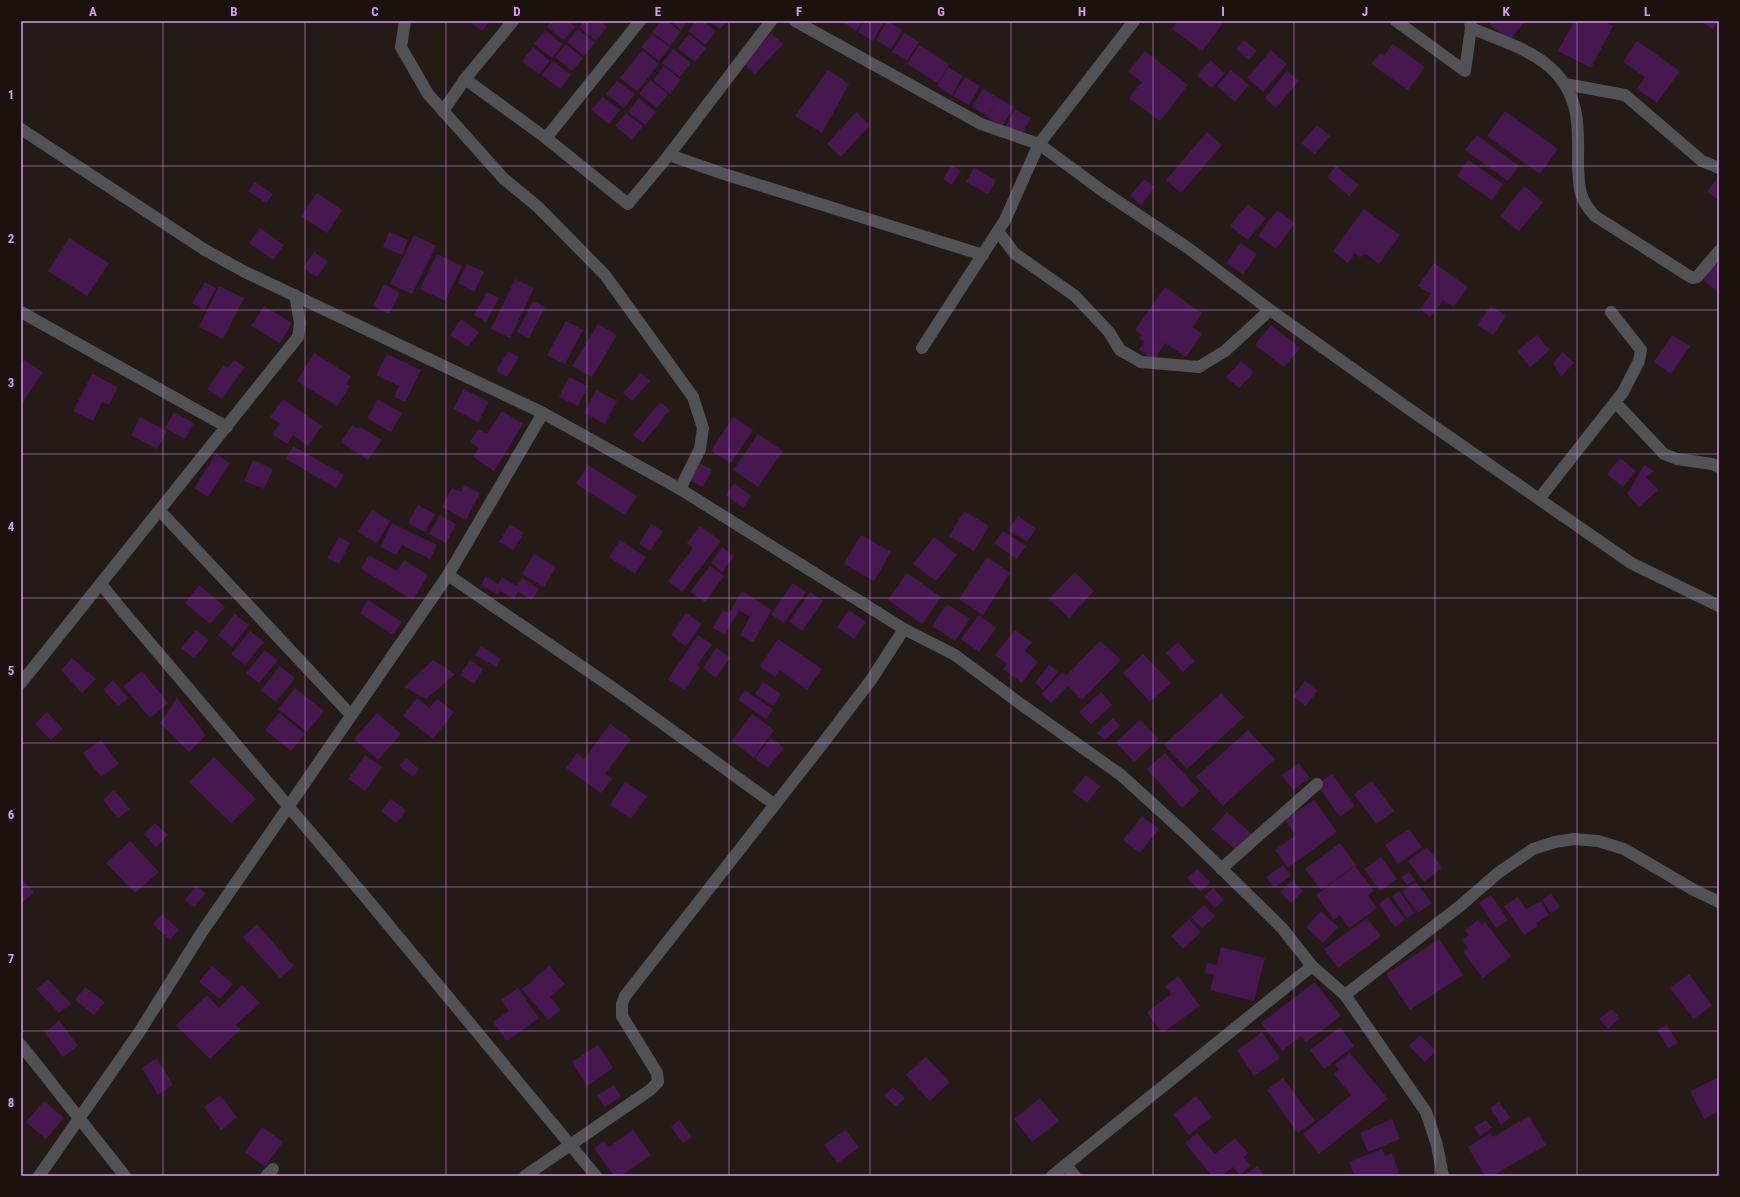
<svg xmlns="http://www.w3.org/2000/svg" width="1740" height="1197" font-family="'Roboto Condensed',sans-serif">
<style>
.building{fill:#471750}
.lines{fill:none;stroke-linecap:round;stroke-linejoin:round}
.street{stroke:#505256;stroke-width:12}
.grid{fill:none;stroke:#d79bf9;stroke-width:1;stroke-opacity:0.55}
.neatline{fill:none;stroke:#d79bf9;stroke-width:1.5}
.grid-label{font-size:13px;text-anchor:middle;font-weight:bold;fill:#d79bf9}
</style>
<rect width="100%" height="100%" fill="#241b16"/>
<g class="building">
<path d="M469 21H490L482 31Z"/>
<path d="M551 21H568L575 27 564 40 547 27Z"/>
<path d="M584 21H600L607 27 596 41 579 27Z"/>
<path d="M661 21H667L681 32 670 46 652 32Z"/>
<path d="M670 21H688L681 30Z"/>
<path d="M696 21H703L716 31 705 45 688 31Z"/>
<path d="M709 21H727L720 29Z"/>
<path d="M842 21H863L856 31Z"/>
<path d="M864 21 884 22 873 41 858 32Z"/>
<path d="M887 21 902 30 891 49 876 40Z"/>
<path d="M1178 21H1222L1224 22 1202 51 1172 29Z"/>
<path d="M1492 21H1525L1510 40 1489 24Z"/>
<path d="M1574 21H1604L1613 26 1591 68 1558 51Z"/>
<path d="M1700 21H1718L1713 29Z"/>
<path d="M578 29 595 43 584 56 567 42Z"/>
<path d="M545 30 563 44 552 58 534 44Z"/>
<path d="M771 33 783 44 755 74 743 63Z"/>
<path d="M904 33 919 42 907 61 892 52Z"/>
<path d="M652 34 670 47 659 61 641 47Z"/>
<path d="M689 34 706 48 695 62 678 48Z"/>
<path d="M1244 40 1257 51 1249 60 1236 49Z"/>
<path d="M1637 41 1680 71 1657 103 1637 89 1645 77 1623 62Z"/>
<path d="M566 44 583 58 572 71 555 57Z"/>
<path d="M1393 44 1425 67 1408 90 1371 64 1380 53 1384 56Z"/>
<path d="M919 45 949 64 938 83 907 64Z"/>
<path d="M533 47 550 61 539 74 522 61Z"/>
<path d="M673 49 691 63 680 77 662 63Z"/>
<path d="M642 50 659 64 637 91 620 78Z"/>
<path d="M1271 50 1287 64 1263 92 1247 78Z"/>
<path d="M1145 51 1188 85 1160 121 1129 98 1142 82 1128 72Z"/>
<path d="M1210 60 1225 73 1212 88 1197 76Z"/>
<path d="M553 61 571 75 560 89 542 75Z"/>
<path d="M664 66 681 80 670 94 653 80Z"/>
<path d="M948 67 963 76 952 95 937 86Z"/>
<path d="M828 70 849 84 822 133 795 116Z"/>
<path d="M1231 70 1249 85 1235 102 1217 86Z"/>
<path d="M1287 71 1299 81 1276 108 1265 98Z"/>
<path d="M965 77 980 86 969 105 953 96Z"/>
<path d="M650 80 668 94 657 108 639 94Z"/>
<path d="M617 81 635 94 624 108 606 94Z"/>
<path d="M983 89 1014 107 1002 126 987 117 997 101 987 116 972 107Z"/>
<path d="M603 97 620 110 609 124 591 110Z"/>
<path d="M639 98 656 112 645 125 628 112Z"/>
<path d="M1015 110 1031 118 1022 134 1004 129Z"/>
<path d="M1505 111 1558 149 1540 174 1487 136Z"/>
<path d="M856 112 870 125 841 157 827 144Z"/>
<path d="M626 113 643 126 632 140 615 126Z"/>
<path d="M1317 125 1330 136 1315 154 1301 143Z"/>
<path d="M1207 132 1222 145 1181 193 1166 180Z"/>
<path d="M1477 135 1519 166 1508 181 1465 150Z"/>
<path d="M1468 160 1503 184 1492 200 1457 176Z"/>
<path d="M952 165 961 171 952 185 943 179Z"/>
<path d="M1336 166 1359 185 1349 196 1327 177Z"/>
<path d="M974 168 996 180 988 194 966 182Z"/>
<path d="M1719 176V200L1707 192Z"/>
<path d="M1144 179 1155 187 1141 205 1130 196Z"/>
<path d="M255 182 273 194 266 203 248 191Z"/>
<path d="M1524 186 1543 202 1519 231 1500 216Z"/>
<path d="M317 193 342 210 327 233 301 216Z"/>
<path d="M1248 204 1266 218 1248 240 1230 226Z"/>
<path d="M1364 209 1400 235 1379 264 1366 254 1360 257 1355 253 1348 263 1333 251Z"/>
<path d="M1277 210 1295 223 1276 249 1258 236Z"/>
<path d="M260 228 284 245 273 260 249 243Z"/>
<path d="M389 232 408 240 402 255 383 247Z"/>
<path d="M414 235 436 246 412 294 390 284Z"/>
<path d="M69 238 109 263 87 296 48 271Z"/>
<path d="M1240 243 1257 254 1243 274 1226 263Z"/>
<path d="M314 252 328 262 317 277 303 268Z"/>
<path d="M437 254 462 266 445 301 420 289Z"/>
<path d="M1434 263 1468 287 1453 307 1443 300 1430 317 1420 309 1431 294 1418 286Z"/>
<path d="M467 264 484 272 474 292 458 283Z"/>
<path d="M1715 264 1719 268V293L1703 280Z"/>
<path d="M515 279 534 288 510 338 491 329Z"/>
<path d="M205 282 216 288 204 310 192 303Z"/>
<path d="M384 284 400 293 389 314 373 306Z"/>
<path d="M219 286 244 298 223 339 199 327Z"/>
<path d="M1165 287 1202 313 1193 327 1202 334 1186 357 1165 343 1154 360 1139 350 1144 342 1139 338 1142 335 1135 330Z"/>
<path d="M487 292 499 298 486 322 474 315Z"/>
<path d="M533 301 545 307 529 338 517 332Z"/>
<path d="M264 306 292 323 280 343 251 326Z"/>
<path d="M1491 306 1506 316 1493 335 1477 325Z"/>
<path d="M461 319 479 332 468 347 450 335Z"/>
<path d="M566 321 583 330 565 364 547 355Z"/>
<path d="M598 324 617 335 592 377 572 366Z"/>
<path d="M1271 325 1300 348 1284 367 1255 345Z"/>
<path d="M1537 335 1550 350 1530 367 1517 351Z"/>
<path d="M1672 335 1690 346 1671 374 1654 362Z"/>
<path d="M508 351 519 357 507 377 496 371Z"/>
<path d="M1563 352 1574 363 1561 377 1553 363Z"/>
<path d="M314 353 351 376 346 384 350 386 337 406 297 381Z"/>
<path d="M387 354 421 370 405 402 394 397 399 386 376 375Z"/>
<path d="M24 360 43 372 23 402 21 401V364Z"/>
<path d="M234 360 245 367 222 399 207 389 224 365 228 368Z"/>
<path d="M1241 361 1254 372 1239 388 1226 377Z"/>
<path d="M641 373 650 381 632 401 623 393Z"/>
<path d="M92 374 118 387 109 405 102 402 93 421 73 411Z"/>
<path d="M569 377 588 386 578 406 559 397Z"/>
<path d="M464 389 489 402 478 422 453 409Z"/>
<path d="M596 390 617 401 605 424 584 413Z"/>
<path d="M283 399 322 426 308 446 293 435 287 444 272 434 280 423 270 417Z"/>
<path d="M378 399 402 413 391 432 367 418Z"/>
<path d="M660 402 670 410 643 443 633 435Z"/>
<path d="M502 411 523 424 494 471 473 457 479 448 470 442 478 429 487 434Z"/>
<path d="M174 412 194 423 185 439 165 428Z"/>
<path d="M140 417 167 431 157 449 131 435Z"/>
<path d="M733 417 753 430 731 463 711 451Z"/>
<path d="M352 425 359 429 360 427 382 440 368 460 341 442Z"/>
<path d="M758 434 783 451 758 487 733 470Z"/>
<path d="M293 446 344 475 336 488 286 459Z"/>
<path d="M216 454 230 463 208 497 194 488Z"/>
<path d="M1620 458 1636 471 1623 487 1607 474Z"/>
<path d="M253 460 273 469 264 489 244 481Z"/>
<path d="M700 463 712 470 703 487 690 481Z"/>
<path d="M588 465 637 496 625 515 576 484Z"/>
<path d="M1644 465 1654 471 1646 477 1658 490 1639 507 1627 494Z"/>
<path d="M734 483 751 496 743 508 726 495Z"/>
<path d="M464 485 480 493 466 520 442 507 452 488 461 492Z"/>
<path d="M418 505 435 514 425 532 408 523Z"/>
<path d="M372 510 390 521 377 543 358 532Z"/>
<path d="M964 511 989 526 974 551 949 536Z"/>
<path d="M440 515 456 524 446 543 429 534Z"/>
<path d="M1018 516 1036 529 1027 542 1008 530Z"/>
<path d="M392 523 437 545 430 559 402 545 397 555 380 547Z"/>
<path d="M510 524 524 533 513 550 499 542Z"/>
<path d="M651 524 663 531 650 551 639 544Z"/>
<path d="M700 526 721 541 682 592 668 581 693 548 687 543Z"/>
<path d="M1003 531 1026 546 1017 559 994 543Z"/>
<path d="M861 535 891 552 874 581 844 564Z"/>
<path d="M339 537 350 543 339 564 327 558Z"/>
<path d="M934 537 957 555 936 581 913 564Z"/>
<path d="M620 540 646 557 635 574 609 557Z"/>
<path d="M722 547 734 556 722 572 711 563Z"/>
<path d="M534 554 556 567 544 587 522 574Z"/>
<path d="M369 555 397 571 404 560 428 575 413 600 361 569Z"/>
<path d="M987 557 1010 573 983 615 959 599Z"/>
<path d="M710 566 724 576 705 602 690 592Z"/>
<path d="M1075 572 1094 591 1069 618 1049 599Z"/>
<path d="M907 573 941 597 922 624 888 600Z"/>
<path d="M486 576 498 584 502 577 517 586 522 578 539 589 532 600 518 592 514 599 500 591 498 595 481 585Z"/>
<path d="M793 583 806 592 784 623 771 614Z"/>
<path d="M199 585 225 607 210 624 185 603Z"/>
<path d="M742 591 772 610 753 642 740 635 750 617 739 610 725 635 713 628 723 610 729 613Z"/>
<path d="M810 592 823 601 802 631 789 622Z"/>
<path d="M368 600 402 622 393 635 360 613Z"/>
<path d="M947 604 970 619 955 641 932 626Z"/>
<path d="M849 610 866 622 854 639 837 627Z"/>
<path d="M686 613 702 624 686 646 671 635Z"/>
<path d="M235 614 249 625 232 647 218 635Z"/>
<path d="M979 615 996 628 979 652 961 639Z"/>
<path d="M196 630 209 640 194 658 181 648Z"/>
<path d="M1015 630 1032 642 1025 651 1038 662 1022 683 1003 669 1007 664 995 655Z"/>
<path d="M250 631 264 642 245 665 231 654Z"/>
<path d="M698 635 712 644 697 665 700 667 685 690 668 679Z"/>
<path d="M778 639 822 669 807 690 780 670 775 677 760 666Z"/>
<path d="M1100 641 1121 660 1082 700 1068 686 1051 703 1041 694 1063 672 1066 676Z"/>
<path d="M1178 642 1195 661 1183 672 1166 653Z"/>
<path d="M481 646 501 659 496 667 475 655Z"/>
<path d="M716 648 730 658 716 678 703 668Z"/>
<path d="M265 650 278 660 259 683 246 673Z"/>
<path d="M1143 654 1171 683 1150 702 1123 673Z"/>
<path d="M72 658 96 679 82 693 61 670Z"/>
<path d="M433 660 455 674 426 699 404 687Z"/>
<path d="M470 660 483 669 474 684 460 675Z"/>
<path d="M1049 665 1058 672 1043 690 1035 683Z"/>
<path d="M280 666 295 678 276 702 261 690Z"/>
<path d="M142 671 168 703 150 718 123 686Z"/>
<path d="M113 680 128 698 118 706 103 689Z"/>
<path d="M1305 681 1318 691 1305 706 1293 696Z"/>
<path d="M763 682 781 694 773 706 755 694Z"/>
<path d="M295 688 324 711 307 732 278 709Z"/>
<path d="M745 690 773 709 766 719 738 700Z"/>
<path d="M1101 692 1112 705 1091 724 1079 712Z"/>
<path d="M1221 693 1244 717 1187 769 1164 745Z"/>
<path d="M177 698 206 735 189 752 160 723Z"/>
<path d="M417 698 429 708 437 699 454 712 433 739 403 716Z"/>
<path d="M47 712 63 729 51 740 35 724Z"/>
<path d="M279 713 305 734 291 751 265 730Z"/>
<path d="M377 713 401 734 378 760 354 739Z"/>
<path d="M752 714 774 730 754 758 731 741Z"/>
<path d="M1113 718 1120 726 1105 740 1097 733Z"/>
<path d="M1140 720 1159 739 1134 762 1116 742Z"/>
<path d="M610 724 631 739 605 774 612 779 601 793 566 768 577 753 584 759Z"/>
<path d="M1248 730 1275 759 1223 806 1196 777Z"/>
<path d="M771 738 784 748 768 768 755 758Z"/>
<path d="M101 740 119 764 101 777 83 753Z"/>
<path d="M1165 753 1200 791 1182 808 1147 769Z"/>
<path d="M365 755 382 767 365 791 348 779Z"/>
<path d="M214 757 256 799 231 823 189 782Z"/>
<path d="M406 758 419 769 413 777 399 766Z"/>
<path d="M1299 763 1310 778 1293 790 1282 775Z"/>
<path d="M1332 774 1355 806 1340 817 1317 785Z"/>
<path d="M1086 775 1100 786 1087 803 1072 792Z"/>
<path d="M625 781 647 796 631 819 610 805Z"/>
<path d="M1372 781 1394 811 1376 824 1354 794Z"/>
<path d="M114 790 130 809 118 818 103 800Z"/>
<path d="M391 799 406 811 396 823 381 811Z"/>
<path d="M1314 800 1337 832 1288 868 1275 850 1296 835 1285 820Z"/>
<path d="M1227 812 1253 835 1238 852 1212 829Z"/>
<path d="M1142 816 1159 829 1140 853 1123 840Z"/>
<path d="M155 823 168 835 156 847 144 834Z"/>
<path d="M1409 829 1422 847 1398 864 1385 845Z"/>
<path d="M130 841 159 872 135 893 106 863Z"/>
<path d="M1340 843 1356 865 1321 890 1305 869Z"/>
<path d="M1427 847 1442 868 1424 882 1408 861Z"/>
<path d="M1381 857 1397 879 1380 891 1364 869Z"/>
<path d="M1283 865 1291 876 1274 888 1266 877Z"/>
<path d="M1355 866 1374 891 1368 895 1377 908 1349 928 1340 915 1334 920 1316 895Z"/>
<path d="M1197 869 1210 882 1201 892 1187 878Z"/>
<path d="M1409 872 1415 880 1407 885 1401 877Z"/>
<path d="M21 879 34 892 21 904Z"/>
<path d="M1292 880 1303 891 1291 903 1280 892Z"/>
<path d="M1416 882 1432 903 1418 913 1402 892Z"/>
<path d="M196 886 206 893 194 907 185 900Z"/>
<path d="M1213 888 1224 900 1215 908 1204 896Z"/>
<path d="M1399 891 1414 913 1407 918 1392 896Z"/>
<path d="M1551 893 1560 907 1551 913 1542 900Z"/>
<path d="M1491 895 1508 920 1496 928 1479 903Z"/>
<path d="M1388 897 1405 920 1395 927 1379 904Z"/>
<path d="M1518 897 1526 909 1541 901 1549 915 1536 923 1538 926 1524 935 1504 906Z"/>
<path d="M1204 905 1215 916 1202 928 1191 917Z"/>
<path d="M1321 911 1338 927 1323 943 1306 927Z"/>
<path d="M162 914 179 930 170 940 153 924Z"/>
<path d="M1367 918 1381 936 1338 968 1324 949Z"/>
<path d="M1189 919 1201 932 1183 949 1171 936Z"/>
<path d="M1478 920 1482 925 1485 922 1511 956 1483 978 1463 952 1468 948 1462 940 1469 935 1465 930Z"/>
<path d="M257 924 294 966 280 978 243 937Z"/>
<path d="M1439 939 1463 975 1410 1010 1386 974Z"/>
<path d="M1221 947 1265 958 1254 1001 1210 990 1214 975 1205 973 1207 963 1217 965Z"/>
<path d="M212 966 233 984 220 999 199 982Z"/>
<path d="M549 966 565 984 550 997 561 1010 548 1020 522 989Z"/>
<path d="M1689 974 1712 1005 1694 1019 1670 988Z"/>
<path d="M1178 976 1200 1006 1162 1033 1147 1012 1171 994 1165 986Z"/>
<path d="M48 979 71 1004 59 1013 36 989Z"/>
<path d="M1315 982 1341 1016 1306 1042 1301 1036 1282 1051 1261 1023Z"/>
<path d="M242 985 260 1003 236 1025 241 1029 210 1059 176 1025 207 995 219 1008Z"/>
<path d="M85 987 105 1002 94 1015 75 1000Z"/>
<path d="M518 988 539 1018 507 1041 493 1022 509 1011 501 1000Z"/>
<path d="M1612 1009 1620 1018 1608 1029 1599 1019Z"/>
<path d="M59 1020 78 1046 63 1057 45 1033Z"/>
<path d="M1667 1025 1678 1043 1668 1048 1657 1030Z"/>
<path d="M1340 1027 1354 1046 1324 1069 1310 1050Z"/>
<path d="M1262 1032 1280 1058 1254 1076 1237 1050Z"/>
<path d="M1420 1035 1436 1051 1425 1062 1409 1046Z"/>
<path d="M598 1045 613 1068 587 1086 572 1062Z"/>
<path d="M1350 1053 1388 1099 1319 1154 1303 1134 1351 1095 1334 1074 1339 1069 1335 1064Z"/>
<path d="M926 1057 950 1082 930 1101 906 1075Z"/>
<path d="M157 1058 173 1085 158 1095 142 1068Z"/>
<path d="M1719 1077V1111L1704 1119 1690 1091Z"/>
<path d="M1283 1078 1315 1121 1298 1133 1267 1090Z"/>
<path d="M614 1085 621 1097 605 1107 597 1096Z"/>
<path d="M893 1087 905 1098 896 1107 884 1096Z"/>
<path d="M220 1095 237 1117 221 1130 204 1107Z"/>
<path d="M1196 1096 1212 1117 1189 1135 1173 1114Z"/>
<path d="M1040 1098 1059 1121 1032 1142 1014 1119Z"/>
<path d="M44 1101 64 1118 46 1139 26 1122Z"/>
<path d="M1499 1102 1510 1118 1501 1125 1490 1108Z"/>
<path d="M1529 1116 1546 1145 1492 1176H1485L1468 1147 1490 1133 1493 1137Z"/>
<path d="M1392 1119 1400 1139 1368 1152 1360 1133Z"/>
<path d="M679 1120 692 1137 683 1143 671 1127Z"/>
<path d="M1486 1120 1492 1128 1480 1136 1474 1127Z"/>
<path d="M262 1127 283 1142 265 1167 245 1152Z"/>
<path d="M633 1130 651 1155 621 1176H614L594 1148 604 1141 609 1147Z"/>
<path d="M845 1130 859 1147 838 1163 824 1145Z"/>
<path d="M1197 1133 1215 1154 1235 1138 1248 1153 1244 1157 1251 1166 1240 1175 1233 1167 1222 1176H1212L1185 1143Z"/>
<path d="M1382 1149 1385 1156 1392 1153 1399 1173 1391 1176H1355L1349 1162Z"/>
<path d="M1257 1166 1265 1176H1243Z"/>
</g>
<g class="lines">
<g class="street">
<path d="M405 21 401 47 428 94 504 179 538 207 605 275 693 397 703 428 700 449 680 489"/>
<path d="M795 21 981 124 1039 144 1104 192 1188 248 1270 310 1409 409 1631 563 1719 606"/>
<path d="M1396 21 1465 71 1471 28 1470 21"/>
<path d="M1471 28C1517 47 1566 59 1576 114 1579 131 1578 150 1578 166 1579 189 1579 199 1595 216L1692 278 1697 277 1719 251"/>
<path d="M465 79 546 138 628 204 669 155 771 21"/>
<path d="M1565 84 1625 95 1702 161 1719 168"/>
<path d="M443 111 465 79 513 21"/>
<path d="M21 129 205 250 245 272 543 413 680 489 904 629 955 655 1022 705 1121 775 1188 836 1282 928 1312 966 1345 995 1426 1112 1437 1145 1443 1176"/>
<path d="M546 138 640 21"/>
<path d="M669 155 724 174 983 255"/>
<path d="M998 231 1014 253 1075 296 1109 332 1120 350 1141 362 1199 367 1225 351 1270 310"/>
<path d="M21 312 227 427"/>
<path d="M922 348 1005 220 1039 144 1134 21"/>
<path d="M1615 402 1664 454 1677 459 1712 464 1719 467"/>
<path d="M1539 499 1623 392 1639 361 1641 350 1611 312"/>
<path d="M160 511 351 715"/>
<path d="M448 575 616 690 774 804"/>
<path d="M101 584 121 609 367 899 596 1176"/>
<path d="M21 683 298 337 300 323 295 295"/>
<path d="M1221 869 1317 784"/>
<path d="M1345 995 1460 906 1498 873 1533 849 1555 842 1574 839 1598 841 1624 849 1694 890 1719 902"/>
<path d="M21 1045 125 1176"/>
<path d="M1066 1165 1075 1176"/>
<path d="M39 1176 138 1034 202 932 448 575 543 413"/>
<path d="M266 1176 273 1169"/>
<path d="M525 1176 650 1090 658 1082 657 1073 622 1016V1004L625 996 820 747 871 680 904 629"/>
<path d="M1052 1176 1312 966"/>
</g>
</g>
<path class="grid" d="M163 21V1176M305 21V1176M446 21V1176M587 21V1176M729 21V1176M870 21V1176M1011 21V1176M1153 21V1176M1294 21V1176M1435 21V1176M1577 21V1176M21 166H1719M21 310H1719M21 454H1719M21 598H1719M21 743H1719M21 887H1719M21 1031H1719"/>
<rect width="1740" height="1197" fill="none" stroke="#1b120e" stroke-width="44"/>
<rect x="22" y="22" width="1696" height="1153" class="neatline"/>
<g class="grid-label">
<text x="93" y="16">A</text>
<text x="234" y="16">B</text>
<text x="375" y="16">C</text>
<text x="517" y="16">D</text>
<text x="658" y="16">E</text>
<text x="799" y="16">F</text>
<text x="941" y="16">G</text>
<text x="1082" y="16">H</text>
<text x="1223" y="16">I</text>
<text x="1365" y="16">J</text>
<text x="1506" y="16">K</text>
<text x="1647" y="16">L</text>
<text x="11" y="99">1</text>
<text x="11" y="243">2</text>
<text x="11" y="387">3</text>
<text x="11" y="531">4</text>
<text x="11" y="675">5</text>
<text x="11" y="819">6</text>
<text x="11" y="963">7</text>
<text x="11" y="1107">8</text>
</g>
</svg>
